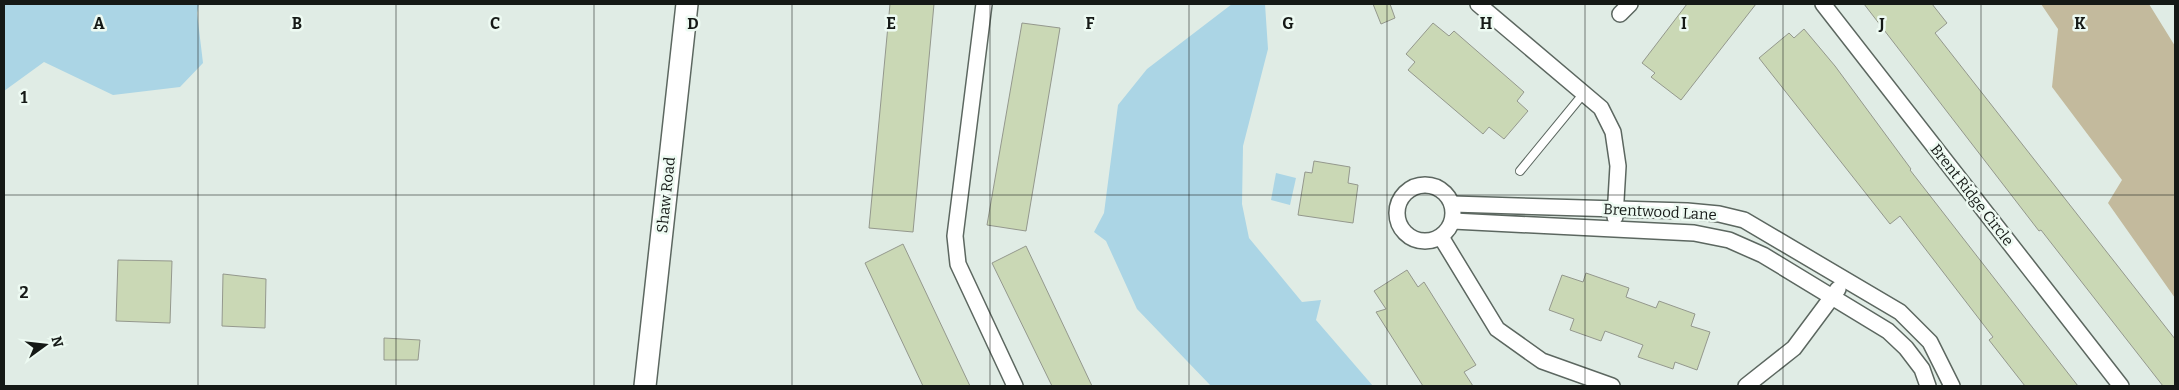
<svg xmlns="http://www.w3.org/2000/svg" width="2179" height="390" font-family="Bitter,serif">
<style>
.green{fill:#c3ba9d}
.water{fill:#abd5e5}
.building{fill:#cad8b5;stroke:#94988d}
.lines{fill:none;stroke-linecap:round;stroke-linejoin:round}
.service-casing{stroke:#5c6760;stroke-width:10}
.minor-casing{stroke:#5c6760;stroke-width:18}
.secondary-casing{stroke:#5c6760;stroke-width:24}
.service{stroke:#fff;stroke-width:8}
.minor{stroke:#fff;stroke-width:15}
.secondary{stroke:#fff;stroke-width:21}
.grid{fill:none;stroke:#151916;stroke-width:1;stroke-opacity:0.55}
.labels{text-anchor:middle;stroke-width:5;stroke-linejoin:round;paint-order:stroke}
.street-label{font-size:15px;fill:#151916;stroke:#edfaf2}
.grid-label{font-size:16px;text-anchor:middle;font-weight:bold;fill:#151916;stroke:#edfaf2;stroke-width:5;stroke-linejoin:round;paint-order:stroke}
</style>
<rect width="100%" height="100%" fill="#e0ece5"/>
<path class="green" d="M2041 4H2149L2175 46V298L2108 203 2122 180 2052 87 2058 29Z"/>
<g class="water">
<path d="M4 4H199L197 13 203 63 180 87 113 95 44 62 4 91Z"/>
<path d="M1232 4H1265L1268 49 1243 146 1242 204 1249 238 1302 302 1321 300 1316 320 1373 386H1211L1137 309 1106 241 1094 232 1104 213 1118 105 1147 69Z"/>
<path d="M1276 173 1296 178 1290 205 1271 200Z"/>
</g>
<g class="building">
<path d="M890 4H934L913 232 869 228Z"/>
<path d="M1373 4H1390L1395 18 1381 24Z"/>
<path d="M1687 4H1756L1681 100 1651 77 1655 73 1642 63Z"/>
<path d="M1864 4H1932L1947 23 1935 33 2175 339V386H2163L2041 230 2039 231Z"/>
<path d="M1022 23 1060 28 1026 231 987 225Z"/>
<path d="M1433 23 1449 36 1454 31 1524 92 1517 101 1528 111 1504 139 1489 127 1483 134 1408 70 1415 62 1406 54Z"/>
<path d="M1804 29 1835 66 1911 169 1910 170 2078 386H2025L1989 340 1993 337 1900 216 1890 224 1759 58 1789 33 1794 38Z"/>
<path d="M1314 161 1350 167 1348 183 1358 185 1353 223 1298 215 1305 172 1312 173Z"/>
<path d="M903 244 970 386H923L865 263Z"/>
<path d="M1026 246 1092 386H1052L992 263Z"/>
<path d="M118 260 172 261 170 323 116 321Z"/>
<path d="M1407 270 1418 287 1424 282 1476 365 1464 372 1473 386H1423L1376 312 1386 309 1374 291Z"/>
<path d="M1586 273 1629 288 1626 297 1656 308 1659 301 1695 314 1691 326 1710 332 1697 370 1675 362 1673 369 1638 357 1643 345 1605 331 1601 341 1570 330 1574 319 1549 310 1562 275 1583 282Z"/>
<path d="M223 274 266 279 265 328 222 326Z"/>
<path d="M384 338 420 340 418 360H384Z"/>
</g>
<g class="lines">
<g class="service-casing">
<path id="service" d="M1520 171 1584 93"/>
</g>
<g class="minor-casing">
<g id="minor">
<path d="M984 4 955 236 958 264 1015 386"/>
<path d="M1478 4 1601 108 1613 132 1618 166 1615 217"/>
<path d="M1823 4 2121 386"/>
<path d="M1620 14 1630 4"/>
<circle cx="1425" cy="213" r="28"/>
<path d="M1452 204 1687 211 1719 214 1744 220 1900 312 1930 342 1952 386"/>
<path d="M1453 221 1694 233 1729 240 1763 255 1888 331 1906 348 1922 369 1928 386"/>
<path d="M1441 237 1497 329 1542 361 1612 386"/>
<path d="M1746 386 1794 348 1838 289"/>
</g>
</g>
<g class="secondary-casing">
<path id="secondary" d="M645 386 687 4"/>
</g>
<use href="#service" class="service"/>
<use href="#minor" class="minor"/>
<use href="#secondary" class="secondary"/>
</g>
<path class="grid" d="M198 4V386M396 4V386M594 4V386M792 4V386M990 4V386M1189 4V386M1387 4V386M1585 4V386M1783 4V386M1981 4V386M4 195H2175"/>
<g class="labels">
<g class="street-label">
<text transform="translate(666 195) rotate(-84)" y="5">Shaw Road</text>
<text transform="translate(1972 195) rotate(52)" y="5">Brent Ridge Circle</text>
<text transform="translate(1660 212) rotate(3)" y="5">Brentwood Lane</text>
</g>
</g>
<g class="grid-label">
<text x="99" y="29">A</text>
<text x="297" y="29">B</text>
<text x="495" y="29">C</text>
<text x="693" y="29">D</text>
<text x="891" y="29">E</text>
<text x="1090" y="29">F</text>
<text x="1288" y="29">G</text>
<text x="1486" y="29">H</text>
<text x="1684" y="29">I</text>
<text x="1882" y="29">J</text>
<text x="2080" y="29">K</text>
<text x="24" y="103">1</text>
<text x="24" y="298">2</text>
</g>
<rect width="2179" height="390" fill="none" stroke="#151916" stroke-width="10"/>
<g transform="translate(45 345) rotate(75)" stroke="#edfaf2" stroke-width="4" paint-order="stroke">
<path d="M0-4L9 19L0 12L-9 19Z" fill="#151916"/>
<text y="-8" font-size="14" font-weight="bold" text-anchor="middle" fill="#151916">N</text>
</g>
</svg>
